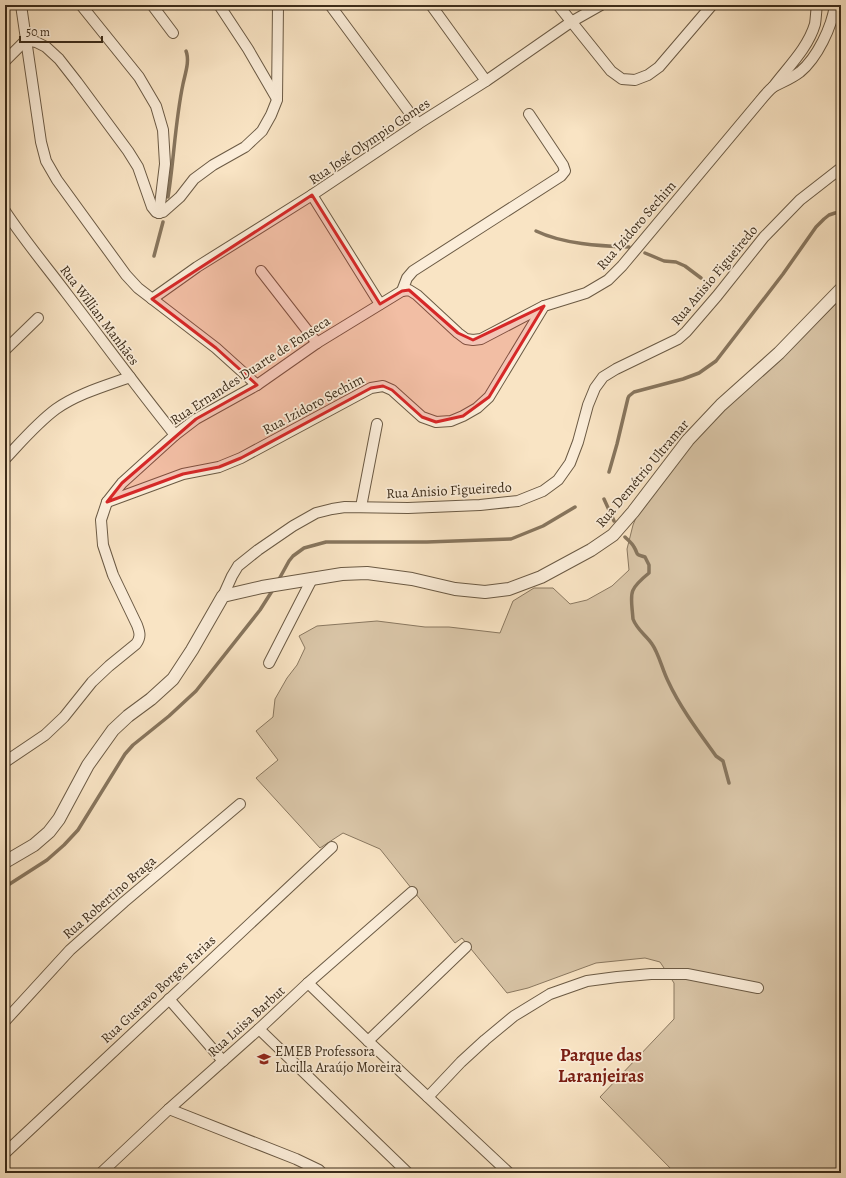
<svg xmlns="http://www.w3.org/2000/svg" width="846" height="1178" font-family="Alegreya,serif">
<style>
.green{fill:#d9c5a7;stroke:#8a7860}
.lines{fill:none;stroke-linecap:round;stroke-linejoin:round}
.stream{stroke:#87755d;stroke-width:3.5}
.minor-casing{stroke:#6b5a44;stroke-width:12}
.tertiary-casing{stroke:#6b5a44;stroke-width:14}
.minor{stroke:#fbedd9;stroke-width:10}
.tertiary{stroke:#fbedd9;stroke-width:12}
.marked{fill:#d62828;fill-opacity:0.2;stroke:#d62828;stroke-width:3;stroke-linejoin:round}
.labels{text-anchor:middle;stroke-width:3.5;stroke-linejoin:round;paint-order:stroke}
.street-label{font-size:14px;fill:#3c2c1a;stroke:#fbedd9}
.poi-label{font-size:14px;fill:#3c2c1a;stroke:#fbedd9;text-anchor:start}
.district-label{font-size:18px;font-weight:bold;fill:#7a1f14;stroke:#fbedd9}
</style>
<rect width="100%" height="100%" fill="#f9e4c4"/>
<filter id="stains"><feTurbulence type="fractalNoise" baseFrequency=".005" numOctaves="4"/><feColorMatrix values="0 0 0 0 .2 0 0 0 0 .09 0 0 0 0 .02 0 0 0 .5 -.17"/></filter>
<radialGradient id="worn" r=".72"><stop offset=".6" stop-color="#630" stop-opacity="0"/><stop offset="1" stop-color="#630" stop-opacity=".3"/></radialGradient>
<path class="green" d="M841 299V1173H675L600 1097 674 1019V983L660 962 645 958 596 963 528 988 507 993 462 938 455 943 380 849 343 833 320 848 256 778 278 760 256 731 273 717 275 699 287 678 297 665 305 648 299 636 317 626 377 621 425 627H449L500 633 513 601 534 588H553L570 604 587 600 612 586 629 570 627 549 633 525 644 498 719 412 783 356Z"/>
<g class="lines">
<g class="stream">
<path d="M168 197C174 160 175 122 183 84 185 74 190 61 186 51"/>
<path d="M536 231C563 244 600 246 629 247"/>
<path d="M645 253 664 261 676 262 685 266 701 278"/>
<path d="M154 256 163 222"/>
<path d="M609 472 617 444 628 398 629 396 634 392 683 379 699 373 716 361 783 274 816 227 824 219 829 215 835 213 841 212"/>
<path d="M604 499 614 521"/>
<path d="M625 537C628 540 632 543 634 547 639 555 634 554 645 557L649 565V573C627 591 631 593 633 619 637 630 646 635 652 644 659 654 662 669 668 681 679 705 695 727 711 749L716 756 723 761 729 783"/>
<path d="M278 581 289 561 293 556 304 548 326 542H427L511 539 543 526 575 507"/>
<path d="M5 887 47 860 64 845 78 830 125 754 133 745 169 716 196 691 260 610 274 588"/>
</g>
<g class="minor-casing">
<g id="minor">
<path d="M21 5 41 142 46 161 57 180 126 275 138 288 216 348 257 385"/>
<path d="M81 5 139 77 156 106 163 130 165 164 159 213"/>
<path d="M152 5 173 33"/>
<path d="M219 5 248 49 277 99"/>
<path d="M330 5 418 124"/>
<path d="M431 5 486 81"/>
<path d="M558 5 611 71 622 79 635 80 648 75 659 67 712 5"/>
<path d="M26 40 36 42 46 47 59 59 77 82 128 151 138 167 152 207 156 212 159 213"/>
<path d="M5 61 26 40"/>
<path d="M773 87C788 67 808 48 815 24 816 18 816 11 817 5"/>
<path d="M312 195 380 304"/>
<path d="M5 211C24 240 46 266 67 294 103 341 138 389 175 435"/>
<path d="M159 213 163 212 180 197 194 179 213 165 245 147 262 131 271 115 277 100 278 5"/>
<path d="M261 271 317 343"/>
<path d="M402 291 407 278 413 271 561 176 565 171 563 165 529 114"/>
<path d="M152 299 197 267 312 195 418 124 486 81 571 22 601 5"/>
<path d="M5 350 38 318"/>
<path d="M5 459C21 442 37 423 56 409 77 394 105 386 130 377"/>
<path d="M107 502 183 474 219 467 241 458 371 388 383 386 392 390 422 417 436 422 451 421 463 416 477 408 489 397 544 306 586 293 608 280 622 266 760 101C764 96 768 91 773 87 782 82 791 79 800 72 817 58 832 27 835 5"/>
<path d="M361 507 377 424"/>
<path d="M223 596 232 576 238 566 258 550 293 526 316 513 332 509 345 507 408 508 480 505 518 501 543 491 558 480 570 463 578 442 588 405 595 388 603 377 616 369 678 339 686 332 717 296 764 237 800 200 841 168"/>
<path d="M269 663 312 579"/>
<path d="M5 762 45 735 64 717 92 682 109 666 136 644C141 637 140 633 137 625L113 575 103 545 101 520 107 502 122 483 175 435 196 419 257 385 317 343 402 291 409 290 417 295 458 333 466 339 473 340 481 339 544 306"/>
<path d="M308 983 368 1041 509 1173"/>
<path d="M169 999 223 1061"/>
<path d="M5 1021 70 950 124 902 240 804"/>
<path d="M259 1029 408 1173"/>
<path d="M368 1041 466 947"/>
<path d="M428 1097 461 1062 485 1040 514 1016 550 994 587 981 617 977 651 974H687L758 988"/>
<path d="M169 1109 296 1159 319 1170 322 1173"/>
<path d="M5 1153 332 847"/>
<path d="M101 1173 169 1109 259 1029 308 983 412 892"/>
</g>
</g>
<g class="tertiary-casing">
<path id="tertiary" d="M5 862 34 845 49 832 59 819 88 765 113 730 128 716 151 699 173 679 192 650 223 596 262 587 342 574 367 573 412 579 455 589 485 592 509 589 541 577 591 550 613 535 633 512 688 440 721 405 779 353 841 289"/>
</g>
<use href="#minor" class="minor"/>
<use href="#tertiary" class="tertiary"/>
</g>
<path class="marked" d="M312 195 380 304 402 291 409 290 458 333 473 340 544 306 489 397 463 416 436 422 422 417 392 390 383 386 371 388 241 458 219 467 183 474 107 502 122 483 196 419 257 385 216 348 152 299Z"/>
<defs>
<g id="school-bare" transform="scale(1.08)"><path d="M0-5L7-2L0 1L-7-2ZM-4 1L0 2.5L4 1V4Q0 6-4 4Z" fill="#8f2418" stroke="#fbedd9" stroke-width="2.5" paint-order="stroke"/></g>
</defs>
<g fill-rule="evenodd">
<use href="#school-bare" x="264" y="1059"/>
</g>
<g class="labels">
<g class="street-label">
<text transform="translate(369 141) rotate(-34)" y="5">Rua José Olympio Gomes</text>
<text transform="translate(636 225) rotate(-49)" y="5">Rua Izidoro Sechim</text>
<text transform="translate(714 275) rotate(-50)" y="5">Rua Anisio Figueiredo</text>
<text transform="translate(100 315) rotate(53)" y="5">Rua Willian Manhães</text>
<text transform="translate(250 370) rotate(-33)" y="5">Rua Ernandes Duarte de Fonseca</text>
<text transform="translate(313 404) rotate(-28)" y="5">Rua Izidoro Sechim</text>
<text transform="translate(642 473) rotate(-50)" y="5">Rua Demétrio Ultramar</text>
<text transform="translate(449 490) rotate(-3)" y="5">Rua Anisio Figueiredo</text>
<text transform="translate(109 897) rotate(-41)" y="5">Rua Robertino Braga</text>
<text transform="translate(158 989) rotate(-43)" y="5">Rua Gustavo Borges Farias</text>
<text transform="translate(246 1021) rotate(-42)" y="5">Rua Luisa Barbut</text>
</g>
<g class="poi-label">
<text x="275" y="1056">EMEB Professora<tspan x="275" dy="16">Lucilla Araújo Moreira</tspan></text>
</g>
<g class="district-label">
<text x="601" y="1061">Parque das<tspan x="601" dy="21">Laranjeiras</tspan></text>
</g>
</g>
<rect width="846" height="1178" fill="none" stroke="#f9e4c4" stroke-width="20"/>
<rect x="6" y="6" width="834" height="1166" fill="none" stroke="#3c2c1a" stroke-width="2"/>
<rect x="10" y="10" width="826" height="1158" fill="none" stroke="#3c2c1a"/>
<path d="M20 36v6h82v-6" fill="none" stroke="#3c2c1a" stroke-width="2"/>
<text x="26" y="36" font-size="12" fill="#3c2c1a" stroke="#fbedd9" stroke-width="3" paint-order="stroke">50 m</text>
<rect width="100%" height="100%" filter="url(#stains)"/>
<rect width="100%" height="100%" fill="url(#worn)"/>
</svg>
